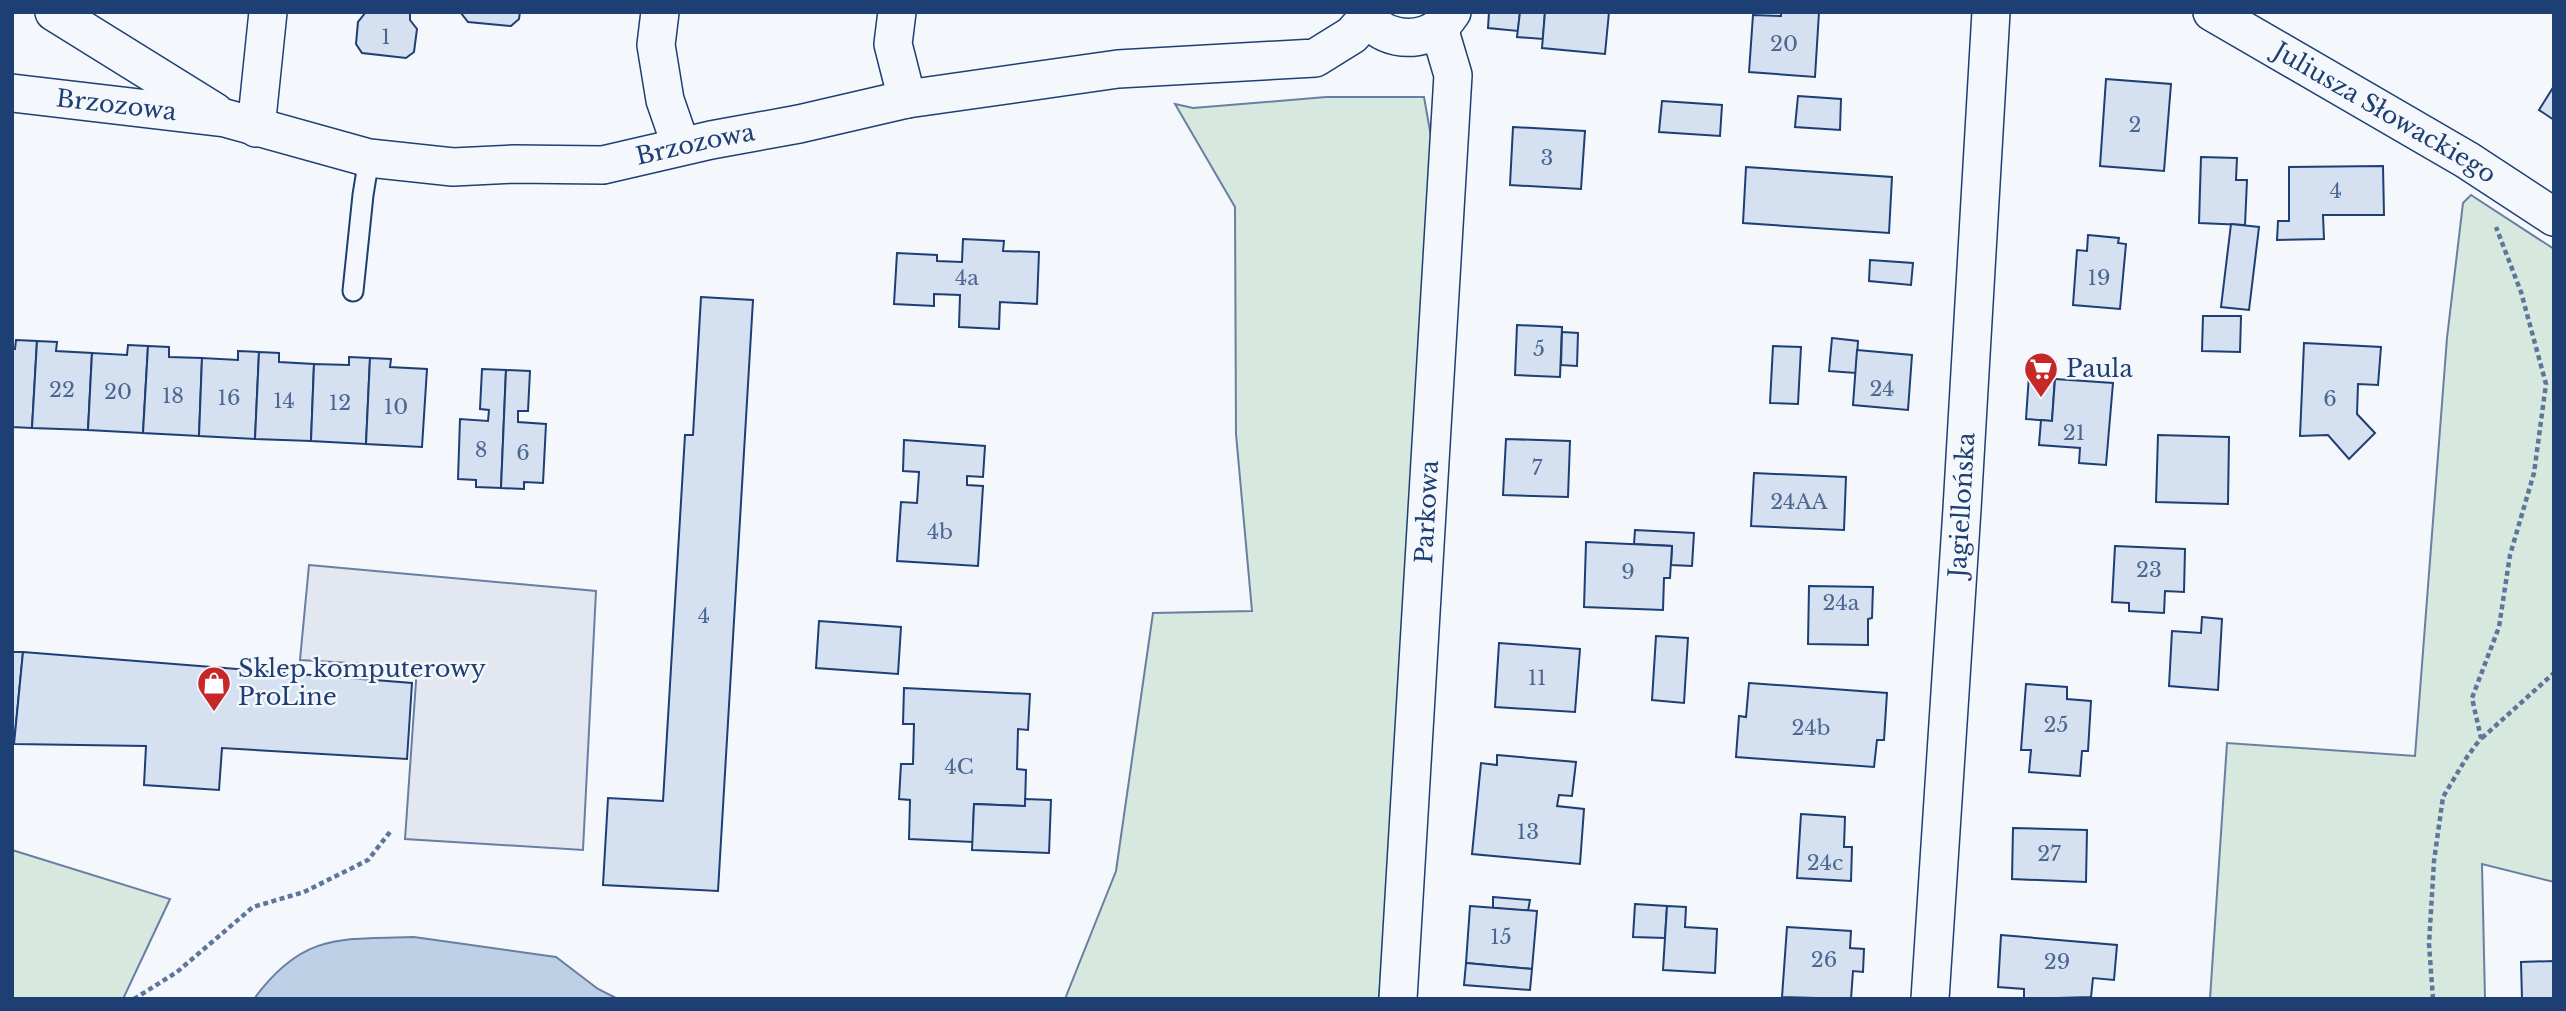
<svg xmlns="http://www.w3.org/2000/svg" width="2566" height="1011" font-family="'Libre Baskerville',serif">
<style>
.green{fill:#d7e8df;stroke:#687fa3;stroke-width:2}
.parking{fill:#e3e8f0;stroke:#687fa3;stroke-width:2}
.water{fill:#bed0e5;stroke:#687fa3;stroke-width:2}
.building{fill:#d5e0f0;stroke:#1d3f73;stroke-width:2}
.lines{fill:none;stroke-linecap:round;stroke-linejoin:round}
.lane-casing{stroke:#1d3f73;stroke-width:23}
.street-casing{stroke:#1d3f73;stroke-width:40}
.path{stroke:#5e769c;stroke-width:4.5;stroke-dasharray:5 3.5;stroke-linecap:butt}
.lane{stroke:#f4f7fb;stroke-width:19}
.street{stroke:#f4f7fb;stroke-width:37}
.labels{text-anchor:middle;stroke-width:5;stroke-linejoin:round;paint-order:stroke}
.number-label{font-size:21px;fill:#4b6792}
.street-label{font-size:24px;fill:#1d3f73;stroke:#f4f7fb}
.poi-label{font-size:24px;fill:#1d3f73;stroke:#f4f7fb;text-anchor:start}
</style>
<rect width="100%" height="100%" fill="#f4f7fb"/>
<g class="green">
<path d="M1326 97H1424L1437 170 1379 999H1065L1116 871 1153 613 1252 611 1236 434 1235 207 1175 104 1193 108Z"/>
<path d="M2471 195 2554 249V882L2482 864 2485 999H2210L2227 743 2415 756 2447 338 2463 203Z"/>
<path d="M12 850 170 899 123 999H12Z"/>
</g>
<path class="parking" d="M309 565 596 591 583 850 405 839 417 667 300 660Z"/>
<path class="water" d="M414 937 556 957 598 989 618 999H254C302 933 340 939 414 937Z"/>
<g class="building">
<path d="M366 12H410V20L417 29 414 52 406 58 362 53 356 44 358 22Z"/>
<path d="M520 12 519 19 511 26 468 22 461 13Z"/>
<path d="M1489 12H1520L1518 31 1488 28Z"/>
<path d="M1520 12H1545L1543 39 1517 37Z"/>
<path d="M1545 12H1609L1605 54 1542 48Z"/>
<path d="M1781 12H1819L1815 77 1749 72 1753 15 1781 16Z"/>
<path d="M2106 79 2171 84 2164 171 2100 166Z"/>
<path d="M2554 86V120L2539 110Z"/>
<path d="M1798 96 1841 99 1840 130 1795 127Z"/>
<path d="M1662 101 1722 105 1720 136 1659 132Z"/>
<path d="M1513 127 1585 131 1581 189 1510 185Z"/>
<path d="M2201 157 2237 158 2236 180H2247L2245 225 2199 223Z"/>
<path d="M2383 166 2384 215H2323L2324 239 2277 240 2278 221H2289V167Z"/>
<path d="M1746 167 1892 177 1889 233 1743 223Z"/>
<path d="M2231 224 2259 227 2249 310 2221 307Z"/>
<path d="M2088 235 2119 238 2118 243 2126 244 2120 309 2073 305 2077 250 2087 251Z"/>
<path d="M963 239 1004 241 1003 251 1039 252 1037 304 1000 302 999 329 959 327 960 295 934 294V306L894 304 897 253 937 255V261L962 262Z"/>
<path d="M1870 260 1913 263 1911 285 1869 281Z"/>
<path d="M701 297 753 300 718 891 603 885 608 798 663 801 685 435H693Z"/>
<path d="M2203 316H2241L2240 352 2202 351Z"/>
<path d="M1517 325 1562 327 1560 377 1515 375Z"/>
<path d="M1562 332 1578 333 1577 366 1561 365Z"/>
<path d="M1832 338 1858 341 1856 373 1829 371Z"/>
<path d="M16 340 37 341 32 428 12 427V349H15Z"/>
<path d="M37 341 57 342 56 351 92 353 88 430 32 428Z"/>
<path d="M2304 343 2381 347 2378 385 2358 384 2357 414 2375 433 2349 459 2328 435 2300 436Z"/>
<path d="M128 345 148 346 143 433 88 430 92 353 127 355Z"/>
<path d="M148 346 169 347V357L202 358 199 436 143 433Z"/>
<path d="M1773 346 1801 347 1798 404 1770 403Z"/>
<path d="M1857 350 1912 355 1908 410 1853 405Z"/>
<path d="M238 351 259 352 255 439 199 436 202 358 238 360Z"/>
<path d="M259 352 279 353V362L314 364 311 441 255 439Z"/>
<path d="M349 357 370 358 366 444 311 441 314 364 349 365Z"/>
<path d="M370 358 391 359 390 367 427 369 422 447 366 444Z"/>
<path d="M2030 360 2056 362 2052 421 2026 419Z"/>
<path d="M482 369 506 370 501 488 476 487V480L458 479 460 419 488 421 489 410 480 409Z"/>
<path d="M506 370 530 371 528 411H518V422L546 424 543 483 524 482V489L501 488Z"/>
<path d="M2055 379 2113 383 2106 465 2079 463 2080 448 2039 445 2041 420 2052 421Z"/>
<path d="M2158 435 2229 437 2228 504 2156 502Z"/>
<path d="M1506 439 1570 441 1568 497 1503 495Z"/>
<path d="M904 440 985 446 983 477 967 476V485L983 486 978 566 897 561 901 502 917 503 919 472 903 471Z"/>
<path d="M1754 473 1846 477 1844 530 1751 526Z"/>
<path d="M1635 530 1694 533 1692 566 1671 565 1672 546 1634 544Z"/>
<path d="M1586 542 1672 546 1670 578H1664L1663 610 1584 607Z"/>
<path d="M2115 546 2185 549 2184 592 2165 591 2164 613 2129 611V603L2112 602Z"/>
<path d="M1809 586 1873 587 1872 618 1868 619V645L1808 644Z"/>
<path d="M2202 617 2222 619 2218 690 2169 686 2172 631 2201 633Z"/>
<path d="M819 621 901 627 898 674 816 668Z"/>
<path d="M1656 636 1688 638 1684 703 1652 700Z"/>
<path d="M1499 643 1580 649 1575 712 1495 707Z"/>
<path d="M12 652H23L14 744H12Z"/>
<path d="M23 652 412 683 407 759 222 748 219 790 144 785 146 746 14 744Z"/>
<path d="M1749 683 1887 693 1884 740H1877L1874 767 1736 757 1739 716 1746 717Z"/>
<path d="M2026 684 2067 687V699L2091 701 2088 751H2082L2080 776 2029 772 2031 750H2021Z"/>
<path d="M904 688 1030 694 1028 730 1018 729 1017 769 1026 770 1025 806 974 804 973 842 909 839 910 800 899 799 901 764H913L914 724H903Z"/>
<path d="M1497 755 1576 762 1572 796 1559 795 1557 806 1584 809 1580 864 1472 854 1481 763 1497 765Z"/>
<path d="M1025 799 1051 800 1049 853 972 850 974 804 1025 806Z"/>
<path d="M1801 814 1845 817 1844 847H1852L1851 881 1797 878Z"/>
<path d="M2013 828 2087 830 2086 882 2012 879Z"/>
<path d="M1493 897 1530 900 1528 911 1493 908Z"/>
<path d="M1635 904 1667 906 1665 938 1633 937Z"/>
<path d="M1470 906 1537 911 1532 969 1466 963Z"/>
<path d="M1667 906 1686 907 1685 927 1717 929 1715 973 1663 970Z"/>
<path d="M1787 927 1851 931 1850 948 1864 949 1863 972 1853 971 1851 999 1782 997Z"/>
<path d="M2001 935 2117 945 2114 980 2093 978 2091 997 2024 999V989L1998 987Z"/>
<path d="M2554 961V999H2522L2521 962Z"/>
<path d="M1466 963 1532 969 1530 990 1464 985Z"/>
</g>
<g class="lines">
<g class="lane-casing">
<path id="lane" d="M353 291 363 195 369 158"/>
</g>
<g class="street-casing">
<g id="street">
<path d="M54 12 215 112"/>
<path d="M660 12 656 45 665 100 681 146"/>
<path d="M897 12 893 44 907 99"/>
<path d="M1365 12C1377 39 1414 44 1437 29 1443 25 1448 18 1452 12"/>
<path id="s1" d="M2212 12 2467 160 2554 217"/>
<path id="s2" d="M12 93 225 118 369 158 453 167 513 164 603 165 711 140 799 124 907 99 1118 69 1315 58 1352 35 1367 18"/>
<path d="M256 128 268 12"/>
<path id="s3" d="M1398 999 1453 75 1439 28"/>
<path id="s4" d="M1930 999 1962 509 1991 12"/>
</g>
</g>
<g class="path">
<path d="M2482 738 2554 673"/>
<path d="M134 999 177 972 253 907 304 892 368 860 390 832"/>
<path d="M2433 999 2429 944 2434 861 2443 797 2467 757 2481 738 2472 698 2499 627 2510 555 2534 473 2546 384 2521 292 2496 227"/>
</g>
<use href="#lane" class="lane"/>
<use href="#street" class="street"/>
</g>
<defs>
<g id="supermarket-pin" transform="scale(1.75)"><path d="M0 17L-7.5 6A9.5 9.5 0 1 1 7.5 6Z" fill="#c62828" stroke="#f4f7fb"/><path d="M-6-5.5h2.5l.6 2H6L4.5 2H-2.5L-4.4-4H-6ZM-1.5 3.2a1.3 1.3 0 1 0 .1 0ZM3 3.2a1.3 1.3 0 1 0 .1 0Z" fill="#fff"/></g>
<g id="shop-pin" transform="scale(1.75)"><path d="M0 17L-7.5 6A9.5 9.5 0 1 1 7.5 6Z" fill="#c62828" stroke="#f4f7fb"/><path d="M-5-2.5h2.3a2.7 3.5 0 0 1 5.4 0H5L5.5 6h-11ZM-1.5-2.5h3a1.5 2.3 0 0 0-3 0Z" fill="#fff"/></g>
</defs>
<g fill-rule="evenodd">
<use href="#supermarket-pin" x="2041" y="369"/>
<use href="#shop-pin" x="214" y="683"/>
</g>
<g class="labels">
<g class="number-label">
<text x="386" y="44">1</text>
<text x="1784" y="51">20</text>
<text x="2135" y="132">2</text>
<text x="1547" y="165">3</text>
<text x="2336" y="198">4</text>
<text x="967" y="285">4a</text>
<text x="2099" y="285">19</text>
<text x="1539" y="356">5</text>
<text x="1882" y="396">24</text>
<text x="62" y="397">22</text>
<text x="118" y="399">20</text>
<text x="173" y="403">18</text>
<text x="229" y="405">16</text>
<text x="2330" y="406">6</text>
<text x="284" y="408">14</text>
<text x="340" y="410">12</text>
<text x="396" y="414">10</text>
<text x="2074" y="440">21</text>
<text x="481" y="457">8</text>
<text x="523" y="460">6</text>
<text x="1537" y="475">7</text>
<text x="1799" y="509">24AA</text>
<text x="940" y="539">4b</text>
<text x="2149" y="577">23</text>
<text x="1628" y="579">9</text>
<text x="1841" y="610">24a</text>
<text x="704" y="623">4</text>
<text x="1537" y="685">11</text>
<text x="2056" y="732">25</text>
<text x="1811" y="735">24b</text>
<text x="959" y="774">4C</text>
<text x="1528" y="839">13</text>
<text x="2049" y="861">27</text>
<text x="1825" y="870">24c</text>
<text x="1501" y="944">15</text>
<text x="1824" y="967">26</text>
<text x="2057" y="969">29</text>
</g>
<g class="street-label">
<text dy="8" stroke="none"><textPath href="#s2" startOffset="105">Brzozowa</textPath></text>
<text dy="8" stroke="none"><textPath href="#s1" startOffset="200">Juliusza Słowackiego</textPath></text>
<text dy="8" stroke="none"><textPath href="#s2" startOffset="693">Brzozowa</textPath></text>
<text dy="8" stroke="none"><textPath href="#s4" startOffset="495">Jagiellońska</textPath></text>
<text dy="8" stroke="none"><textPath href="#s3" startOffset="488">Parkowa</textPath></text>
</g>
<g class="poi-label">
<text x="2066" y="377">Paula</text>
<text x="238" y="677">Sklep komputerowy<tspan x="238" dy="28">ProLine</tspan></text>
</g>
</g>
<rect width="2566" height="1011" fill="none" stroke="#1d3f73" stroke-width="28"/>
</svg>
